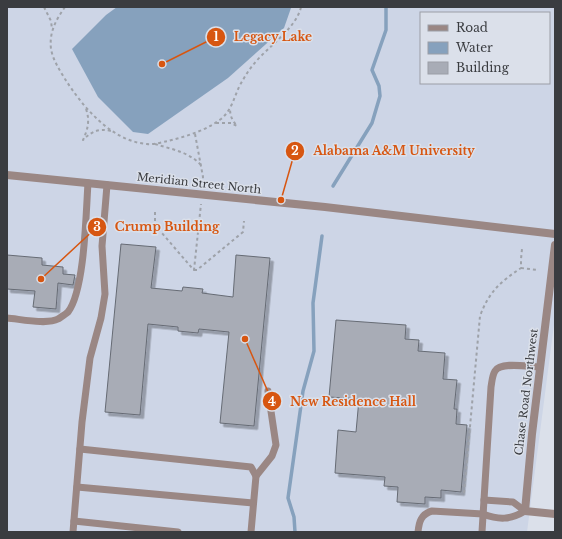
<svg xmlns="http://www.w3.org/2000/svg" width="562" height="539" font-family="'Libre Baskerville',serif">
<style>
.built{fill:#cdd5e6;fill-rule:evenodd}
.water{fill:#86a1bd}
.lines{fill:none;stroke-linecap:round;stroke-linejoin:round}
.stream{stroke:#86a1bd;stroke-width:3.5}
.building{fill:#a8acb6;stroke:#666b74;filter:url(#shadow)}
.path{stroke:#9ea2a9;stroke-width:2;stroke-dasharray:3 3;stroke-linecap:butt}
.service{stroke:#9a8784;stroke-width:7}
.minor{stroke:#9a8784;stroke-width:8}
.tertiary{stroke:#9a8784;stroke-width:8}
.labels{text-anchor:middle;stroke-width:3;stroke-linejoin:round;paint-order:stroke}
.street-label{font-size:11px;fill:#3a3c40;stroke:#dbe0ea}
.leader{fill:none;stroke:#d75611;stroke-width:1.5}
.callout-dot{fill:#d75611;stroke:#dbe0ea;stroke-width:1.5}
.mark-label{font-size:12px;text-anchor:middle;font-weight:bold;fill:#fff}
.callout-label{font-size:12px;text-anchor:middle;font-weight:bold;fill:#d75611;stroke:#dbe0ea;stroke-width:3;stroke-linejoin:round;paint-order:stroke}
</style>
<defs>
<filter id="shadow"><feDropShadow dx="3.5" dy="3.5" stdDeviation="0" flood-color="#0004"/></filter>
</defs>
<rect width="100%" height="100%" fill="#dbe0ea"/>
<path class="built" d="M7 7H555V317L527 532H7ZM421 13H549V83H421Z"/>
<path class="water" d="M117 7H291V8L284 28 228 78 148 134 133 132 98 97 72 49 106 15Z"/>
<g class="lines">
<g class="stream">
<path d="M333 186 372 123 380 96 379 86 372 70 386 30V7"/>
<path d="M295 532 294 517 288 498 303 391 314 351 313 303 322 236"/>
</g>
</g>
<g class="building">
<path d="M121 244 156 247 151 288 182 291 183 287 203 289 202 293 233 297 236 255 270 258 254 426 220 423 229 332 199 329 198 333 178 331V327L148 324 140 415 105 412Z"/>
<path d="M7 255 42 258V265L63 267V274L75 275 73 285 58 283 56 309 33 307 35 291 7 289Z"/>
<path d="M336 320 406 325 405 339 419 340 418 351 445 353 443 379 457 380 454 409H457L456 424 467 425 461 492 441 490V498L425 497V504L397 502 398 487 384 486 385 477 335 473 338 430 356 432 359 399 329 397Z"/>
</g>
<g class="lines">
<g class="path">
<path d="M44 7 51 21 52 29"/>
<path d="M65 7C56 20 49 32 51 49 53 60 59 69 65 79 83 107 111 141 147 144 154 145 162 142 168 141 187 136 205 131 221 119 232 110 234 97 240 85 244 78 248 71 253 65 267 47 296 29 301 7"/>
<path d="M86 109C90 120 88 129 83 140 92 131 99 128 111 131"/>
<path d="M216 123H231L237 126C232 120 230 116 230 108"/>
<path d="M195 134 203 177 202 186"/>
<path d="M155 144C171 149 189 152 201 165"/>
<path d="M155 212V225L192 268 194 270 201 204"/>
<path d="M521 268 537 270"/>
<path d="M194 270H197L243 232 244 221"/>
<path d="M464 493 480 316C489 292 500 282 521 268V259L522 249"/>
</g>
<g class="service">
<path d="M7 318C20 319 47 325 58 319 61 317 66 314 68 312 85 290 86 211 88 183"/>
<path d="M80 449 251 467 256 476 251 532"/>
<path d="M256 476 272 456 276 445 268 391"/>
<path d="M77 487 253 503"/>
<path d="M74 521 178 532"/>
<path d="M73 532 82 422 90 358 101 318 105 294 102 246 107 185"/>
<path d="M418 532C419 522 421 514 432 511L483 514C499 520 510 520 525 511L513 502 484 500"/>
<path d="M482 532 491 387C492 382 492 376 495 371 501 361 529 367 540 367"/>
</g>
<path class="minor" d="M555 245 532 434 525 511 555 514"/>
<path class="tertiary" d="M7 175 325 207 555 234"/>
</g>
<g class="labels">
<g class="street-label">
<text transform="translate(199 183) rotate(6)" y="4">Meridian Street North</text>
<text transform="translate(526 392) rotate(-83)" y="4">Chase Road Northwest</text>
</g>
</g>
<path class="leader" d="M162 64L216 37M281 200L295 151M41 279L97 227M245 339L272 401"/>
<g class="callout-dot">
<circle cx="162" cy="64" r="4"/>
<circle cx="281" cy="200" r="4"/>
<circle cx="41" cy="279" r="4"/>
<circle cx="245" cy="339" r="4"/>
<circle cx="216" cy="37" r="10"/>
<circle cx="295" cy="151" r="10"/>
<circle cx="97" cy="227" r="10"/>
<circle cx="272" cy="401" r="10"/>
</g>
<g class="mark-label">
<text x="216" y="41">1</text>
<text x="295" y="155">2</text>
<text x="97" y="231">3</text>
<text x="272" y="406">4</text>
</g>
<g class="callout-label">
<text x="273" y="41">Legacy Lake</text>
<text x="394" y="155">Alabama A&amp;M University</text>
<text x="167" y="231">Crump Building</text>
<text x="353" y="406">New Residence Hall</text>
</g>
<rect width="562" height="539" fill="none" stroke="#3a3c40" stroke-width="16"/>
<rect x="420" y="12" width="130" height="72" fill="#dbe0ea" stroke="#9b9ea6"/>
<rect x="428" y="25" width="20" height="6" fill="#9a8784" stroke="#9b9ea6"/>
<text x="456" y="32" font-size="12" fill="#3a3c40">Road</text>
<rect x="428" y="42" width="20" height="12" fill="#86a1bd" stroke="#9b9ea6"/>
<text x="456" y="52" font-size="12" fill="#3a3c40">Water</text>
<rect x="428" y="62" width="20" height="12" fill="#a8acb6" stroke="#9b9ea6"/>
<text x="456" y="72" font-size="12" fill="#3a3c40">Building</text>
</svg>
